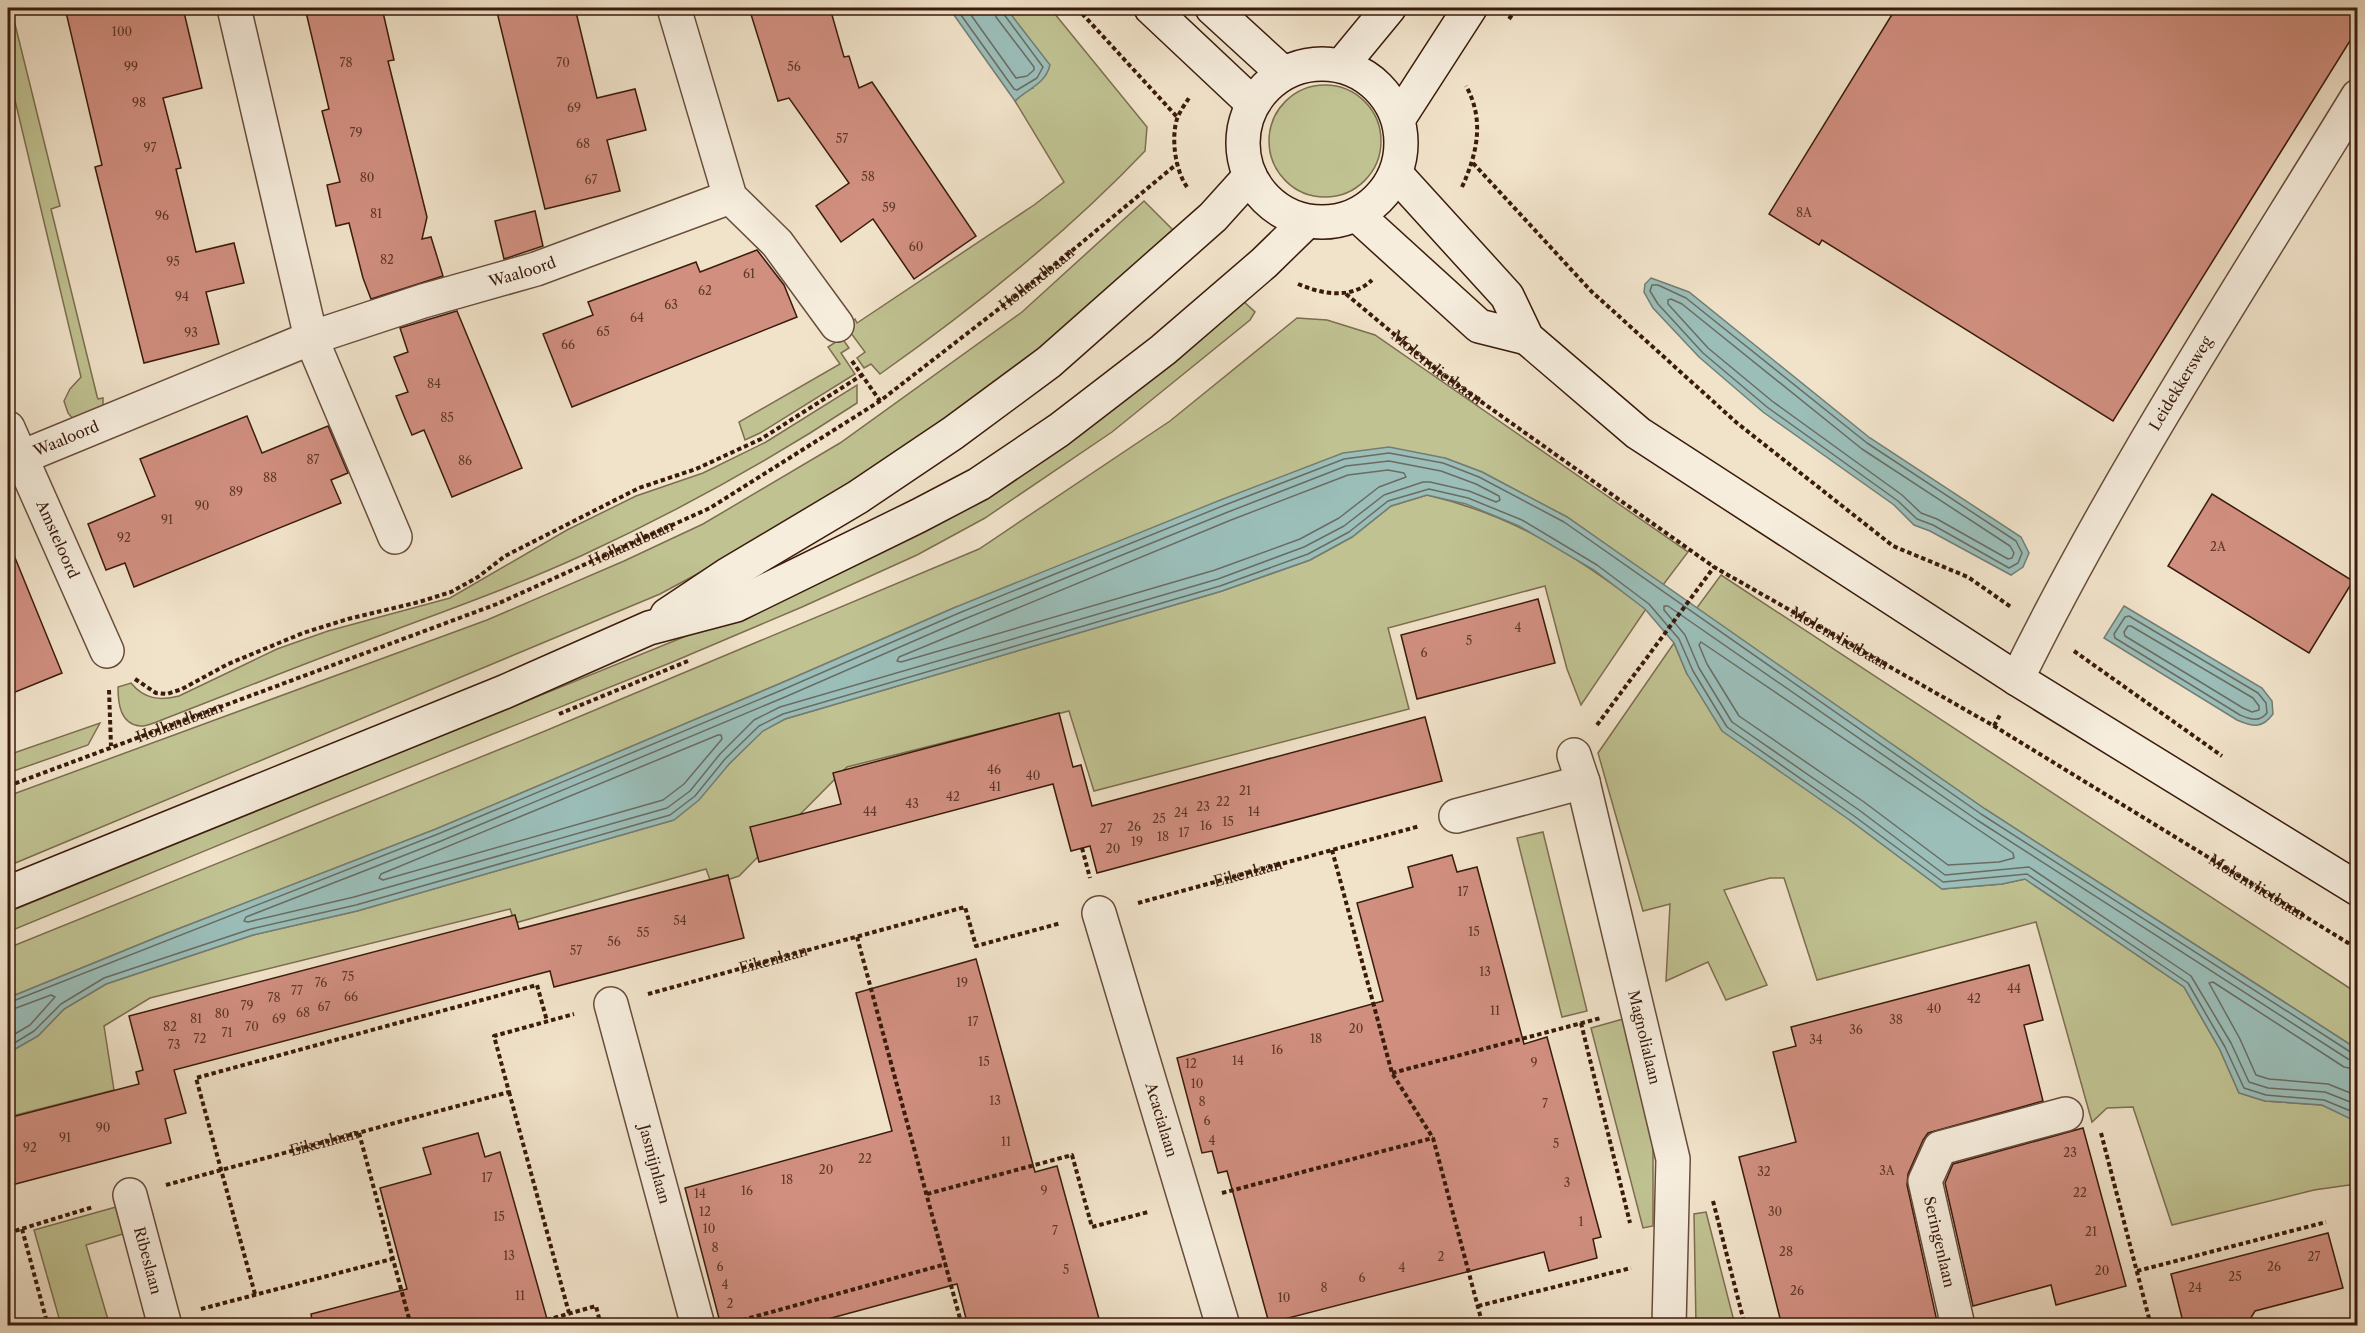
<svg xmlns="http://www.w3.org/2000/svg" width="2365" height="1333" font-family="'Libre Caslon Text',serif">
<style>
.green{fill:#c0c292;stroke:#7d6e4f;stroke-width:1.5}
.water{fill:#9bbeb9;stroke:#747d74;stroke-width:1.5}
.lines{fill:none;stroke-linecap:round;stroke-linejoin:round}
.shore{stroke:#6a6c62;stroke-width:1.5}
.building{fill:#d18f80;stroke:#3a1b0c;stroke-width:1.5}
.street-casing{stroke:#684d3c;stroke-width:36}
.secondary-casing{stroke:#3a1b0c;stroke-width:36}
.path{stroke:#3a1b0c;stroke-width:4;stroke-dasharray:4.5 3;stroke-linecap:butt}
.street{stroke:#f6eddd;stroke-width:33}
.secondary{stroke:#f6eddd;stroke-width:33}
.labels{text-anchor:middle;stroke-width:6;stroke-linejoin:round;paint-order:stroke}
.number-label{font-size:12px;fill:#603829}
.street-label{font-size:15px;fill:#3a1b0c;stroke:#f6eddd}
</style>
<rect width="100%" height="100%" fill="#f1e3ca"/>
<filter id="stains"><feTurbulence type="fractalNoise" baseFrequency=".00333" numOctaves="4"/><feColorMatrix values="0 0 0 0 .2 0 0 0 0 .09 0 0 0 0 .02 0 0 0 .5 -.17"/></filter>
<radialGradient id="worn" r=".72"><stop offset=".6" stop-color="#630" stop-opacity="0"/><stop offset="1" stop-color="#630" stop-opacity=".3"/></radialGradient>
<g class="green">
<path d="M8 8H11L60 206 51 209 97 396 98 399 103 398V409L73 419 68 413 64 401 70 389 81 377 8 71Z"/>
<path d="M1006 8H1050L1147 127 1145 151C1065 235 975 307 880 374L871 364 864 368 857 358 865 352 845 325 855 319 857 323 1034 205 1064 182 1015 101 1025 91 1033 88 1018 25Z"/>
<circle cx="1325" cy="141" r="56"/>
<path d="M1144 201 1174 231 1130 274 974 403 768 536 660 594 8 866V796L487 620 624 561 703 524 840 443 1022 312Z"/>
<path d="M1242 300 1255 312 1250 320 1112 432 985 518 917 555 802 607 670 663 316 805 8 932V912L728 619 865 560Z"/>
<path d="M1297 318 1327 320 1375 335 1688 552 1663 585 1567 517 1482 472 1445 458 956 607 779 684 436 829 165 934 8 998V948L545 731 979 549 1170 421Z"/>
<path d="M842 338 849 348 841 353 855 374 760 433 745 440 739 422 840 364 828 347Z"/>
<path d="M857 385V403C769 461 678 511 583 555 518 585 450 609 384 634 308 662 234 692 159 721 153 723 145 727 140 726 120 724 118 703 118 687L131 683C144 699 160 701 179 696L277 649 328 631 450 598 567 530 636 496 703 473 766 442Z"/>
<path d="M1427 495C1514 515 1576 556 1646 609L1581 705 1567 669 1545 586 1388 628 1409 709 1094 791 1069 711 847 767 739 876 712 885 706 869 515 923 510 909 150 998 104 1026 114 1090 8 1117V1053L38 1036 64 1009 106 984 253 935 357 911 673 820 763 730 785 719 1222 591 1310 560 1352 537 1391 506Z"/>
<path d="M1721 575 2357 993V1049L1985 809 1696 609Z"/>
<path d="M1674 643 1687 674 1851 821 1942 889 2002 884 2025 879 2184 987 2220 1050 2239 1093 2265 1101 2322 1105 2353 1118 2357 1122V1189L2349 1185 2314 1190 2172 1225 2133 1107 2107 1108 2092 1122 2036 922 1817 980 1784 878H1770L1724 890 1767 985 1726 1000 1708 962 1666 981 1670 904 1643 911 1598 753Z"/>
<path d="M100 723 88 745 8 773V755Z"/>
<path d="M1543 832 1587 1011 1562 1017 1517 838Z"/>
<path d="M1623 1019 1653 1142V1226L1643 1228 1591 1028Z"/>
<path d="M116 1207 123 1234 86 1245 109 1323 100 1325H61L34 1230Z"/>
<path d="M1706 1212 1735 1325H1696L1694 1214Z"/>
</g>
<g class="water">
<path d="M949 8H1006L1050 65C1045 85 1028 88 1015 101Z"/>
<path d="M1651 278 1689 292 1870 438 2021 537 2029 553 2023 567 2011 575 1930 531 1914 525 1894 505 1763 412 1699 357 1653 308 1644 292 1645 284Z"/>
<path d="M1389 447 1445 458 1482 472 1567 517 1985 809 2357 1049V1122L2322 1105 2265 1101 2239 1093 2220 1050 2184 987 2025 879 2002 884 1942 889 1851 821 1722 731 1687 674 1674 643 1645 609 1594 570 1519 526 1466 504 1427 495 1391 506 1352 537 1310 560 1222 591 785 719 763 731 730 763 699 800 674 820 357 911 253 935 106 984 64 1009 38 1036 8 1053V998L165 934 436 829 779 684 956 607 1223 499 1343 453Z"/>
<path d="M2124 606 2262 688 2272 701 2273 714C2262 729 2253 727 2237 720L2104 638Z"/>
</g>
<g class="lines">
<g class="shore">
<path d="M956 8 1014 89 1017 90 1037 78 1043 67 1003 13 1001 8"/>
<path d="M966 8 1016 78 1027 76 1034 70V67L996 17 994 8"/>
<path d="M1652 285H1658L1686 298 1867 443 2016 541 2022 553 2018 563 2009 568 1933 525 1917 519 1898 501 1767 407 1703 353 1658 304 1650 291Z"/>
<path d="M1671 299 1682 304 1862 449 2010 546 2014 553 2012 558 2008 559 1937 519 1921 513 1902 495 1772 401 1708 348 1668 304V300Z"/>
<path d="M1389 461 1441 471 1476 484 1499 496 1500 500 1496 502 1469 491 1430 482H1423L1384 495 1344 526 1304 547 1218 579 780 707 754 720 720 754 690 791 667 808 354 897 248 922 244 921 246 917 441 841 785 697 962 620 1228 512 1346 466Z"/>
<path d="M1388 470 1404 473 1406 477 1379 487 1339 518 1300 539 1215 570 901 662 897 661 899 657 1231 520 1348 475Z"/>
<path d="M2129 616 2258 693 2266 703 2267 713C2259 723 2250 719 2240 715L2115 638 2114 634 2125 617Z"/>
<path d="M2128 626H2131L2253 698 2259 706V710L2252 712 2243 708 2125 636 2124 632Z"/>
<path d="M1701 642 2013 853 2014 858 1999 862 1948 865 1864 802 1739 716 1707 664 1699 645Z"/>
<path d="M718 735H721L722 739 684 784 663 800 383 880 379 878 381 874Z"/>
<path d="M8 1003 438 834 782 690 959 613 1225 505 1344 459 1389 453 1443 463 1479 477 1564 522 1981 814 2352 1053 2358 1054"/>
<path d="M8 1011 51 995 55 997 30 1025 8 1038"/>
<path d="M8 1047 34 1031 61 1004 104 978 251 929 356 905 670 815 695 796 725 759 759 726 783 714 1220 586 1308 554 1349 532 1388 501 1429 489 1468 498 1522 520 1597 565 1649 604 1679 639 1693 671 1727 727 1854 816 1943 882 2027 874 2188 983 2225 1047 2244 1088 2266 1095 2324 1100 2358 1114"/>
<path d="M2358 1061 2348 1059 1977 820 1668 606H1664V610L1685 635 1699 668 1732 722 1859 810 1945 875 2029 867 2191 976 2231 1043 2249 1082 2268 1088 2325 1092 2358 1105"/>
<path d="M2358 1070 2344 1067 2213 982 2209 983 2240 1039 2256 1075 2269 1079 2328 1084 2358 1096"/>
</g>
</g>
<g class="building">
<path d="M65 8H183L202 88 163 98 181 168 176 169 196 252 234 243 244 283 206 292 219 344 144 363 95 167 102 165Z"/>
<path d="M305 8H382L394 60 388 61 427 217 422 239 431 237 443 276 371 299 363 278 349 223 336 226 327 185 340 182 322 111 329 109Z"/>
<path d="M496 8H575L597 98 635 89 646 130 607 140 620 191 545 209Z"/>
<path d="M749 8H830L844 57 849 56 859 88 872 82 976 236 914 279 873 219 841 242 816 206 849 183 789 98 778 101Z"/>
<path d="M1896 8H2358V28L2113 421 1822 240 1819 245 1769 214Z"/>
<path d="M535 211 543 246 504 259 495 221Z"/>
<path d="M757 250 784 285 797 317 572 407 543 334 593 315 588 302 696 262 700 272Z"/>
<path d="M457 311 522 468 452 497 424 430 412 435 404 416 396 396 408 392 394 357 408 352 400 328Z"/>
<path d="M247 416 262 453 328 426 348 473 331 480 341 503 134 587 125 563 106 570 88 524 155 496 140 459Z"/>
<path d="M2212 494 2353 581 2309 653 2168 566Z"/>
<path d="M9 543 62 673 8 695V544Z"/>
<path d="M1538 599 1555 663 1417 699 1401 635Z"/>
<path d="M1059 713 1073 767 1081 765 1092 806 1425 717 1442 781 1097 873 1090 846 1071 851 1053 784 759 862 750 827 841 804 833 773Z"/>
<path d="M1452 855 1457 872 1477 867 1524 1044 1547 1037 1601 1237 1593 1239 1597 1258 1549 1271 1544 1252 1269 1323 1227 1171 1218 1173 1212 1151 1202 1153 1177 1058 1383 1001 1357 903 1413 887 1408 867Z"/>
<path d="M728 875 744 938 554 987 550 971 174 1070 186 1113 165 1119 171 1143 8 1186V1118L139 1084 136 1072 143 1070 129 1016 515 915 519 929Z"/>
<path d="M976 959 1035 1172 1057 1166 1101 1326H968L957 1284 802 1326H721L685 1188 892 1131 856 993Z"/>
<path d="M2029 965 2043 1020 2024 1025 2043 1101 1928 1133 1923 1140 1908 1174 1907 1185 1938 1326H1782L1739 1157 1796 1142 1773 1052 1796 1046 1791 1027Z"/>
<path d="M2083 1128 2126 1286 2056 1305 2051 1285 1973 1306 1945 1183 1953 1164Z"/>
<path d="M478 1133 485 1157 500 1152 549 1326H313L311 1314 407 1289 380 1188 431 1174 423 1148Z"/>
<path d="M2328 1233 2343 1288 2255 1311 2246 1326H2184L2171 1274Z"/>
</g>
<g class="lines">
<g class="street-casing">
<g id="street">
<path d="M234 8 311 338 395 537"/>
<path d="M674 8 730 197 777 243 837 325"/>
<path id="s6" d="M8 428 107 651"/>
<path id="s7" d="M22 457 311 338 423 301 536 269 730 197"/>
<path id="s8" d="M2017 679C2115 479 2241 287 2358 96"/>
<path id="s9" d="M1574 755 1583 782 1673 1159 1669 1326"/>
<path d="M1456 816 1583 782"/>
<path id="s10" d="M1099 913 1223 1326"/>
<path id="s11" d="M611 1004 698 1326"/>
<path id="s12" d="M130 1195 165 1326"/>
<path d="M1958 1326 1925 1181 1940 1148 2066 1114"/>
</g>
</g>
<g class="secondary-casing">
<g id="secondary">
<path d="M1151 8 1252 103"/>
<path d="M1212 8 1283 73"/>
<circle cx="1322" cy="143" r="79"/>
<path d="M1342 65 1389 8"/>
<path d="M1399 118 1470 8"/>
<path d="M1396 174 1507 296 1527 338 1638 433 2017 679 2358 889"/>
<path d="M1357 215 1479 326 1527 338"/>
<path d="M667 615 727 575 858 497 953 433 1049 362 1213 217 1250 176"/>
<path d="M8 893 504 692 649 628 736 605 918 516 979 484 1059 430 1163 350 1264 263 1306 222"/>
</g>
</g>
<g class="path">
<path d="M1077 8 1178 118"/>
<path d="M1509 19 1517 8"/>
<path d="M1473 163 1591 291 1737 423 1893 546 1968 577 2011 607"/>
<path d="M1187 187C1175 170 1171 138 1177 119 1180 111 1185 104 1189 98"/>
<path d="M1462 187C1477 154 1485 120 1466 86"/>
<path d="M1298 284C1322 294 1351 300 1372 280"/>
<path id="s1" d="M1346 294 1438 371 1714 567 1994 726 2358 949"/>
<path d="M852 361 880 401"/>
<path d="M2074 651 2222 756"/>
<path d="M135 679 156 693 167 694 182 689 228 664 303 633 348 619 419 602 451 592 478 577 505 556 639 488 696 469 761 439 862 375"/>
<path d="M109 690 111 746"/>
<path d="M559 714 688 661"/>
<path d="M1597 725 1714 567"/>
<path d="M1994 726 2001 713"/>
<path id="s2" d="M8 786 497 604 710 508 880 401 1045 273 1178 163"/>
<path d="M1082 848 1090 878"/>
<path d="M1332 850 1392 1073 1433 1138 1483 1326"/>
<path id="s3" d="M1138 903 1420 826"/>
<path d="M857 937 962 1326"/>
<path id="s4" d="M648 994 965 907 976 946 1061 923"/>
<path d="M1581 1023 1630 1223"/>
<path d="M1392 1073 1601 1018"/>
<path d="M509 1092 569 1313"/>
<path d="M359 1133 411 1326"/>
<path d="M2101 1133 2151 1326"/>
<path id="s5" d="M166 1185 509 1092 494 1036 574 1014"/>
<path d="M1222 1193 1433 1138"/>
<path d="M927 1194 1072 1155 1092 1227 1148 1212"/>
<path d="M1713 1201 1745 1326"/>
<path d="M22 1229 48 1326"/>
<path d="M8 1233 93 1207"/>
<path d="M2137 1271 2326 1222"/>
<path d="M255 1294 196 1078 537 985 547 1021"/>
<path d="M1478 1306 1631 1268"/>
<path d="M201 1309 392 1259"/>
<path d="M735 1322 946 1264"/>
<path d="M525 1326 596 1306 601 1326"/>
</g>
<use href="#street" class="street"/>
<use href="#secondary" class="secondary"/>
</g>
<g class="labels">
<g class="number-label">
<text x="122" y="36">100</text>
<text x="346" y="67">78</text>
<text x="563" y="67">70</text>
<text x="131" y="71">99</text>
<text x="794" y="71">56</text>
<text x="139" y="107">98</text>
<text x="574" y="112">69</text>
<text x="356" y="137">79</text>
<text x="842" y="143">57</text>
<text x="583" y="148">68</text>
<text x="150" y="152">97</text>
<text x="868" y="181">58</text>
<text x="367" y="182">80</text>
<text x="591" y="184">67</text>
<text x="889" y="212">59</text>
<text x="1804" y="217">8A</text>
<text x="376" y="218">81</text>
<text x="162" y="220">96</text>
<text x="916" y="251">60</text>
<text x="387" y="264">82</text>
<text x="173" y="266">95</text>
<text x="749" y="278">61</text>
<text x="705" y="295">62</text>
<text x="182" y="301">94</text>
<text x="671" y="309">63</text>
<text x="637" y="322">64</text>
<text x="603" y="336">65</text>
<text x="191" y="337">93</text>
<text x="568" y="349">66</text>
<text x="434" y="388">84</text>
<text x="447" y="422">85</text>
<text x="313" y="464">87</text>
<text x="465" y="465">86</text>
<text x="270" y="482">88</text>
<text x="236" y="496">89</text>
<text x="202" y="510">90</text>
<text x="167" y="524">91</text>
<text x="124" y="542">92</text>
<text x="2218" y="551">2A</text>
<text x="1518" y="632">4</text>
<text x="1469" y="645">5</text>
<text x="1424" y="657">6</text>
<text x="994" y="774">46</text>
<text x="1033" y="780">40</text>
<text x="995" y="791">41</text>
<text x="1245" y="795">21</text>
<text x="953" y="801">42</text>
<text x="1223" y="806">22</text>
<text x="912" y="808">43</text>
<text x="1203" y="811">23</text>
<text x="870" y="816">44</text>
<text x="1254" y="816">14</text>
<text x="1181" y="817">24</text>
<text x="1159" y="823">25</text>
<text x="1228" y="826">15</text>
<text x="1206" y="830">16</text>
<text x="1134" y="831">26</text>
<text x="1106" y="833">27</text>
<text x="1184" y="837">17</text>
<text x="1163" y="841">18</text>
<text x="1137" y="846">19</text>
<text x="1113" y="853">20</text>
<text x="1463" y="896">17</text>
<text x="680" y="925">54</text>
<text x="1474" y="936">15</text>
<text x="643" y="937">55</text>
<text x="614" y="946">56</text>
<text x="576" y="955">57</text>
<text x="1485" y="976">13</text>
<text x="348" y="981">75</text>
<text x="321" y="987">76</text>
<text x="962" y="987">19</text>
<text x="2014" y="993">44</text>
<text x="297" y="995">77</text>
<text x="351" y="1001">66</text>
<text x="274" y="1002">78</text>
<text x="1974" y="1003">42</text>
<text x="247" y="1010">79</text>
<text x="324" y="1011">67</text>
<text x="1934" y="1013">40</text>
<text x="1495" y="1015">11</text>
<text x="303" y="1017">68</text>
<text x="222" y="1018">80</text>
<text x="196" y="1023">81</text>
<text x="279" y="1023">69</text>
<text x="1896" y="1024">38</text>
<text x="973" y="1026">17</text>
<text x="170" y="1031">82</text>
<text x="252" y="1031">70</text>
<text x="1356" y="1033">20</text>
<text x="1856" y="1034">36</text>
<text x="227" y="1037">71</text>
<text x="200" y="1043">72</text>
<text x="1316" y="1043">18</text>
<text x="1816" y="1044">34</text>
<text x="174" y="1049">73</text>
<text x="1277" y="1054">16</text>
<text x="1238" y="1065">14</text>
<text x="984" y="1066">15</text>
<text x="1534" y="1067">9</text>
<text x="1191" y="1068">12</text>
<text x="1197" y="1088">10</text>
<text x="995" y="1105">13</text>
<text x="1202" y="1106">8</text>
<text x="1545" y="1108">7</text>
<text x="1207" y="1125">6</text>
<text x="103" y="1132">90</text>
<text x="65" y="1142">91</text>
<text x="1212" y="1145">4</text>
<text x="1006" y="1146">11</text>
<text x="1556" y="1148">5</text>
<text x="30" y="1152">92</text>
<text x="2070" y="1157">23</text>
<text x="865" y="1163">22</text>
<text x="826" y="1174">20</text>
<text x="1887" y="1175">3A</text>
<text x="1764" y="1176">32</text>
<text x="487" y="1182">17</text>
<text x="787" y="1184">18</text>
<text x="1567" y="1187">3</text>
<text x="747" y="1195">16</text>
<text x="1044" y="1195">9</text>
<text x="2080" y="1197">22</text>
<text x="700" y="1198">14</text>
<text x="705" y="1216">12</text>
<text x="1775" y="1216">30</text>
<text x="499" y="1221">15</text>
<text x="1581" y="1226">1</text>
<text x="709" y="1233">10</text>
<text x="1055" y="1235">7</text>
<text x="2091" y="1236">21</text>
<text x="715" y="1252">8</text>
<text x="1786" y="1256">28</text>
<text x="509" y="1260">13</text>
<text x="1441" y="1261">2</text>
<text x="2314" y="1261">27</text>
<text x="720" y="1271">6</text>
<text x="2274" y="1271">26</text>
<text x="1402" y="1272">4</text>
<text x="1066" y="1274">5</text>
<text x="2102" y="1275">20</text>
<text x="2235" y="1281">25</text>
<text x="1362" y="1282">6</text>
<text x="725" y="1289">4</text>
<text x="1324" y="1292">8</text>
<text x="2195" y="1292">24</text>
<text x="1797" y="1295">26</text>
<text x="520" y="1300">11</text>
<text x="1284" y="1302">10</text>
<text x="730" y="1308">2</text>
</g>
<g class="street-label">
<text dy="5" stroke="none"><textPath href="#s7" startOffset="534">Waaloord</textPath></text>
<text dy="5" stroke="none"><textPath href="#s2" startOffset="1155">Hollandbaan</textPath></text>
<text dy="5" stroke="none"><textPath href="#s1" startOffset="117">Molenvlietbaan</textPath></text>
<text dy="5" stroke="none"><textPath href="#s8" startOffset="338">Leidekkersweg</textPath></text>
<text dy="5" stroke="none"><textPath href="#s7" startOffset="48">Waaloord</textPath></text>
<text dy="5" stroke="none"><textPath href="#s6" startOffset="122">Amsteloord</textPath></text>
<text dy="5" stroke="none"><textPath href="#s2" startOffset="669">Hollandbaan</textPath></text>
<text dy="5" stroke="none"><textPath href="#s1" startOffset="603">Molenvlietbaan</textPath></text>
<text dy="5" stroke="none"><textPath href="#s2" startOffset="183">Hollandbaan</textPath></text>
<text dy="5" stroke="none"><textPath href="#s3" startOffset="114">Eikenlaan</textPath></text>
<text dy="5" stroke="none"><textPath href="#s1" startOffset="1089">Molenvlietbaan</textPath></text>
<text dy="5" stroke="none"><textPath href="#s4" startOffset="130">Eikenlaan</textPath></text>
<text dy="5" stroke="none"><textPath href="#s9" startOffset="291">Magnolialaan</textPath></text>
<text dy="5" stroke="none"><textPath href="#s10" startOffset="216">Acacialaan</textPath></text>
<text dy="5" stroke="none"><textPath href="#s5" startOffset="164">Eikenlaan</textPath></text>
<text dy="5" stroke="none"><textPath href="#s11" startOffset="166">Jasmijnlaan</textPath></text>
<text transform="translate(1939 1242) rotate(77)" y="5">Seringenlaan</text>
<text dy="5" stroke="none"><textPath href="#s12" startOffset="68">Ribeslaan</textPath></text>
</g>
</g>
<rect width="2365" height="1333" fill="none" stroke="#f1e3ca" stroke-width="30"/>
<rect x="9" y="9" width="2347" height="1315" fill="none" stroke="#3a1b0c" stroke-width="3"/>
<rect x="15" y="15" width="2335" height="1303" fill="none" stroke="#3a1b0c" stroke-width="1.5"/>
<rect width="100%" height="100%" filter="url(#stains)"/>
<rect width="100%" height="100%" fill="url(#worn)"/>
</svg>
